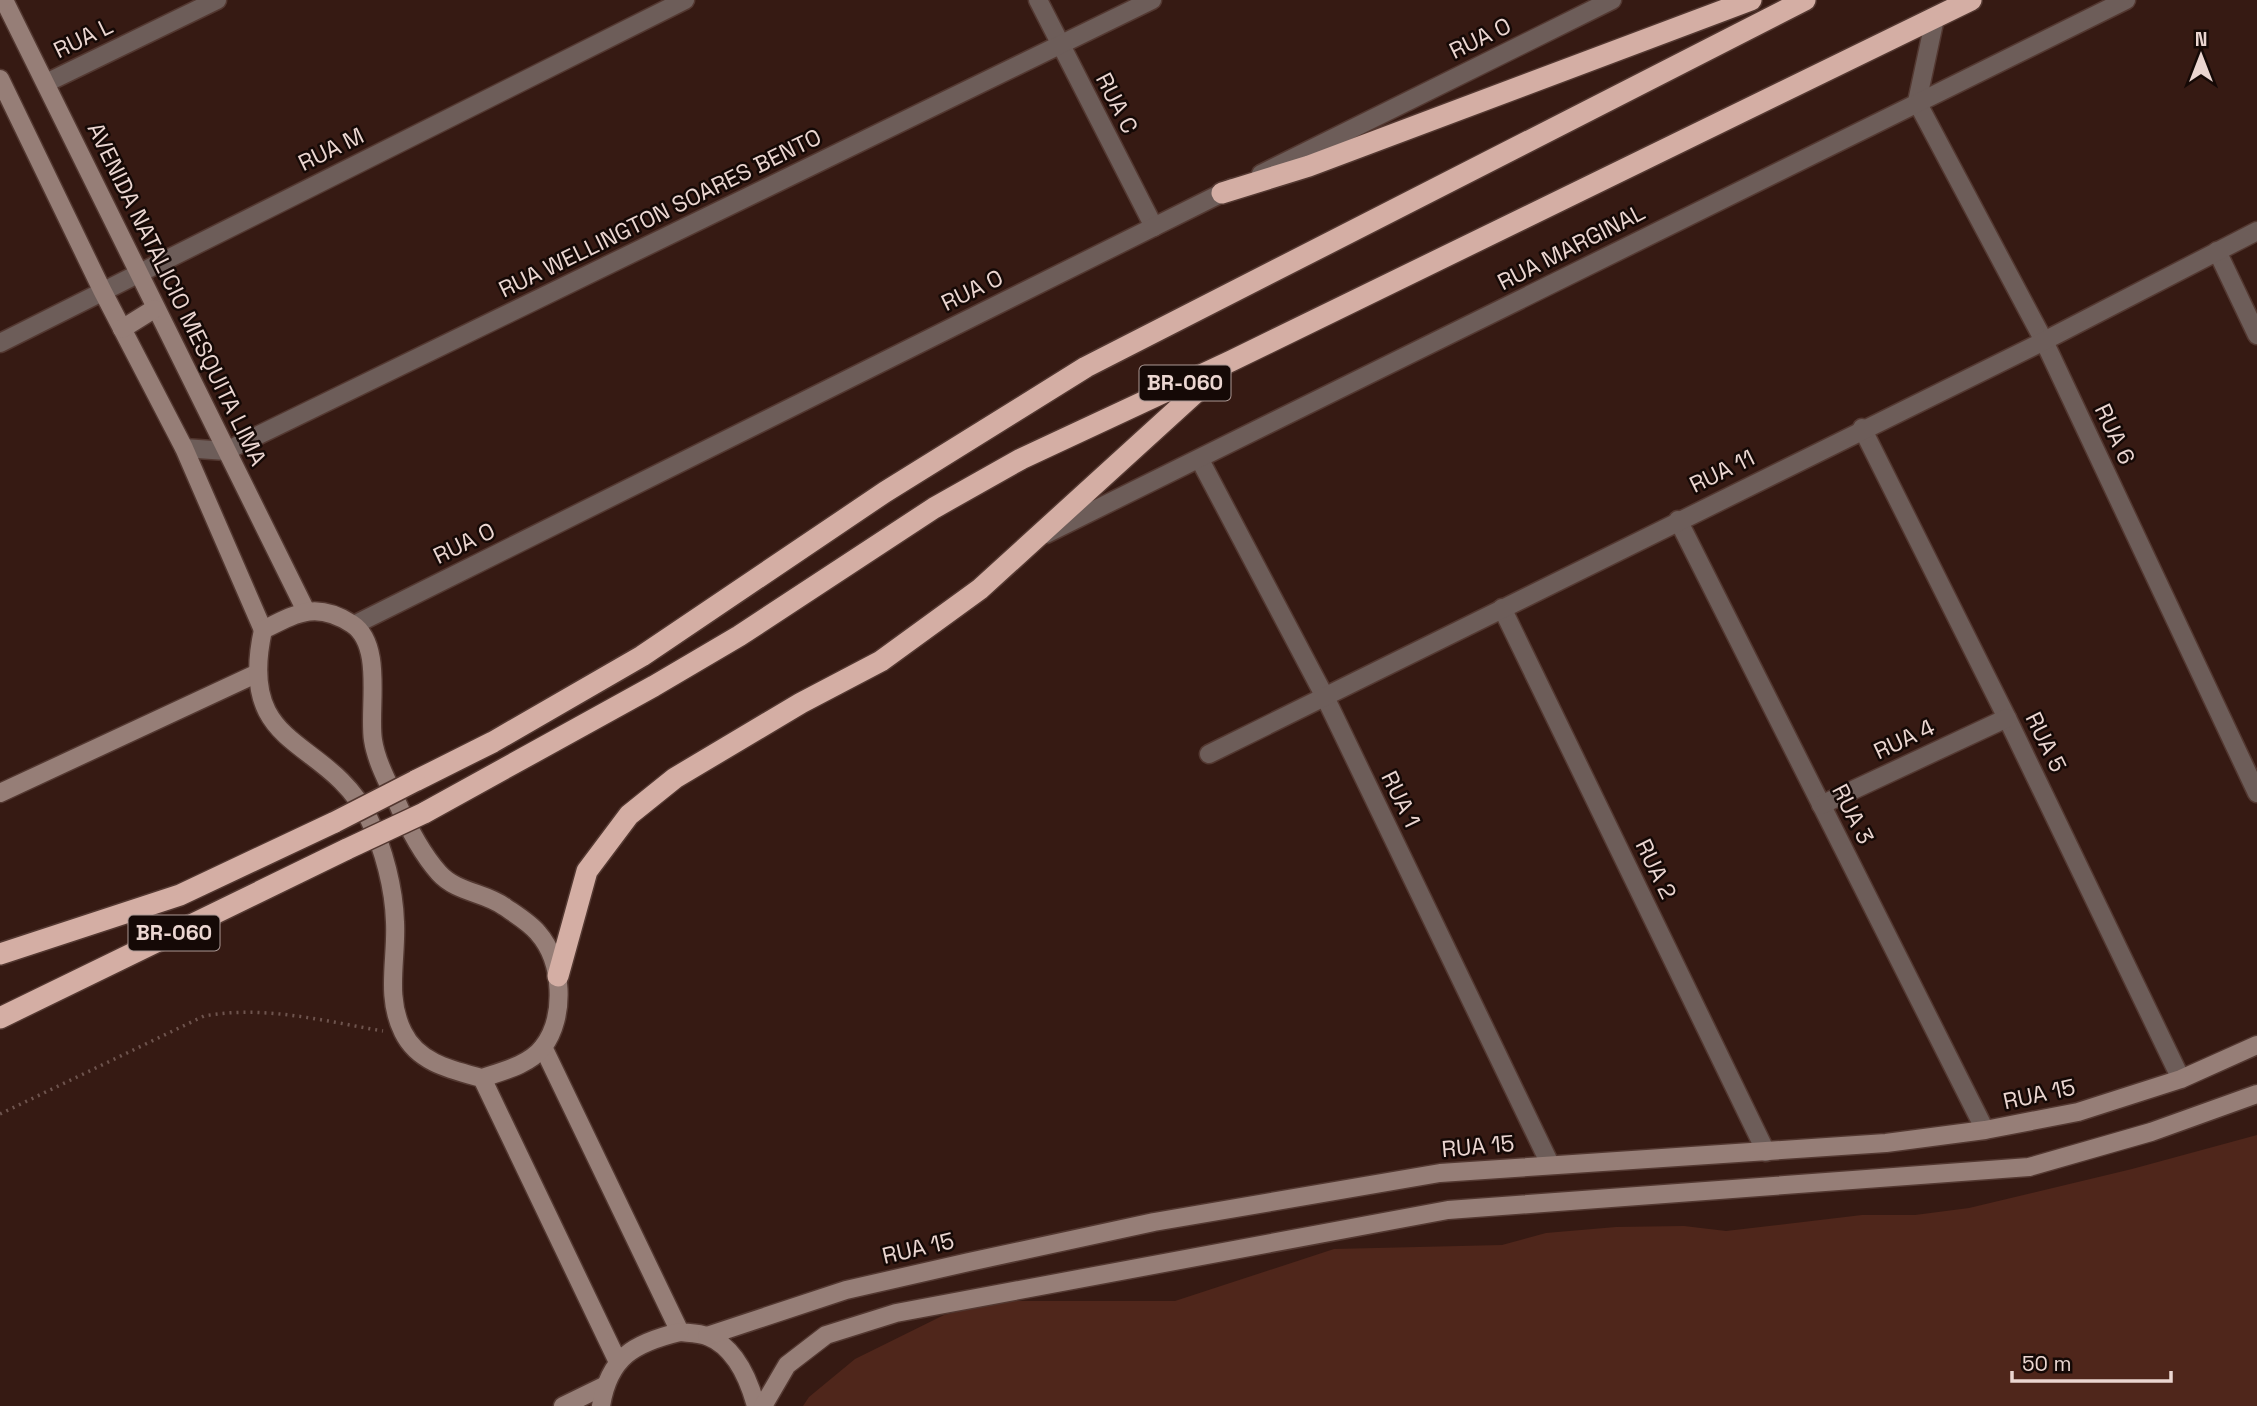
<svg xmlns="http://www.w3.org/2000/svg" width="2257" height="1406" font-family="'Space Grotesk',sans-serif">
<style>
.green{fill:#4f261b}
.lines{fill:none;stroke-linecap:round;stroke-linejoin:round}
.street-casing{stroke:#533831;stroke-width:21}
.secondary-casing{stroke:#533831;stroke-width:21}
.highway-casing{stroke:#533831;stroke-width:24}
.path{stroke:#6e544e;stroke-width:3.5;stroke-dasharray:2 5;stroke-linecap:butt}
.street{stroke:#6d5d59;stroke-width:18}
.secondary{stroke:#967e77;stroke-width:18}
.highway{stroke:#d4aea4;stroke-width:21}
.highway-bridge-casing{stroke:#533831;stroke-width:24;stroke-linecap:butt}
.highway-bridge{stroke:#d4aea4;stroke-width:21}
.labels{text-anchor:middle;stroke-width:5;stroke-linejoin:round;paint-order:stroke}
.shield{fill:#150906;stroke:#ab9894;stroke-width:2}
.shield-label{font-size:21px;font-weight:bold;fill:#ebd6d1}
.street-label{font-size:23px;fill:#ebd6d1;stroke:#150906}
</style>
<rect width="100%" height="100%" fill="#361a13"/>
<path class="green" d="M2257 1135V1406H803L809 1397 855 1359 944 1315 1000 1301H1175L1334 1249 1502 1245 1546 1233 1616 1227 1684 1226 1726 1231 1862 1215H1915L1969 1208 2132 1169Z"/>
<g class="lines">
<g class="street-casing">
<g id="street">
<path d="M1038 0 1154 227"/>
<path d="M1935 18 1917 102 2044 341 2257 793"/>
<path d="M46 83 217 0"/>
<path d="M1261 174 1612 0"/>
<path d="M2217 251 2257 335"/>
<path d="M0 343 685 0"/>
<path d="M1862 428 2007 718 2181 1079"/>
<path d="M184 448 226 451 1152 0"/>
<path d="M1200 460 1325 697 1550 1164"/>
<path d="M1678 520 1985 1130"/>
<path d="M1046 534 2126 0"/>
<path d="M1502 608 1766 1152"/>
<path d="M354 625 1232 188"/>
<path d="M1209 754 2044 341 2257 231"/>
<path d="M1821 805 2007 718"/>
</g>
</g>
<g class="secondary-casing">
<g id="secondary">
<path d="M4 0 305 609"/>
<path d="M0 79 102 290 184 448 263 630"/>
<path d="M122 329 154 309"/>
<path d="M0 793 258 673"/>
<path d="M543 1047 680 1332C688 1333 699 1333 707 1336 735 1347 749 1380 756 1406"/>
<path d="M482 1078C503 1071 529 1065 543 1047 566 1017 563 961 538 933 530 923 515 914 505 907 485 892 457 893 439 873 422 854 406 823 396 800 387 781 376 760 373 740 368 709 384 645 352 624 316 601 297 613 263 630 236 753 327 735 369 819 384 849 394 889 395 922 397 959 385 996 403 1032 418 1063 452 1070 482 1078L618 1362"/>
<path d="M707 1336 846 1290 969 1262 1154 1222 1440 1173 1886 1143 1985 1130 2078 1112 2181 1079 2257 1045"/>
<path d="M563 1406 604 1386"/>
<path d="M601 1406C609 1357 634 1343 680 1332"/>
<path d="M763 1406 787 1365 826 1335 896 1313 1448 1210 2029 1167 2151 1132 2257 1094"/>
</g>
</g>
<g class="highway-casing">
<g id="highway">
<path d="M1222 193 1309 166 1751 0"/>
<path d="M415 781 493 742 642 656 885 492 1086 367 1805 0"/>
<path d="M424 813 654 686 739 636 934 508 1021 459 1231 361 1971 0"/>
<path d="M0 954 180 895 335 822"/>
<path d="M558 976 587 871 629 815 675 778 801 703 881 661 980 589 1215 375"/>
<path d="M0 1018 347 849"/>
</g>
</g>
<path class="path" d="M0 1114 204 1016C264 1005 324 1021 383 1031"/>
<use href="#street" class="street"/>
<use href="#secondary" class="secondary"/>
<use href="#highway" class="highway"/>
<g class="highway-bridge-casing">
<g id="highway-bridge">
<path d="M335 822 415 781"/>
<path d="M347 849 424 813"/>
</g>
</g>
<use href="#highway-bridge" class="highway-bridge"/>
</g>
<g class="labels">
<g class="shield">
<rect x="1139.5" y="365.5" width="91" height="35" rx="5"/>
<rect x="128.5" y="915.5" width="91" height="35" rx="5"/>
</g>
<g class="shield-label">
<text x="1185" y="390">BR-060</text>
<text x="174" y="940">BR-060</text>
</g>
<g class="street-label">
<text transform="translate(83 38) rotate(-26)" y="8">RUA L</text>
<text transform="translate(1480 38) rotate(-26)" y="8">RUA O</text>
<text transform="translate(1117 103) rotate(63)" y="8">RUA C</text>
<text transform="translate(331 149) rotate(-26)" y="8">RUA M</text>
<text transform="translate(660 213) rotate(-26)" y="8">RUA WELLINGTON SOARES BENTO</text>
<text transform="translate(1571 247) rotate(-27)" y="8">RUA MARGINAL</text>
<text transform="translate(972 290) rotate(-26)" y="8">RUA O</text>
<text transform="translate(177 294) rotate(64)" y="8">AVENIDA NATALICIO MESQUITA LIMA</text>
<text transform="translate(2115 434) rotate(65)" y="8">RUA 6</text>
<text transform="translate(1722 471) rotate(-26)" y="8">RUA 11</text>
<text transform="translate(464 543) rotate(-26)" y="8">RUA O</text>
<text transform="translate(1904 739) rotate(-25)" y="8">RUA 4</text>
<text transform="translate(2046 742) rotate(64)" y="8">RUA 5</text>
<text transform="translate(1401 799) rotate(64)" y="8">RUA 1</text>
<text transform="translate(1853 814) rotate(63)" y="8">RUA 3</text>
<text transform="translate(1656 869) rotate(64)" y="8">RUA 2</text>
<text transform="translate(2039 1094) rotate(-12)" y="8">RUA 15</text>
<text transform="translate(1478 1146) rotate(-5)" y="8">RUA 15</text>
<text transform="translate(918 1248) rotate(-13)" y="8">RUA 15</text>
</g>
</g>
<g transform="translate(2201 56)" stroke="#150906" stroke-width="5" paint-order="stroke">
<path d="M0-5L12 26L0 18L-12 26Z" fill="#ebd6d1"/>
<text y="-10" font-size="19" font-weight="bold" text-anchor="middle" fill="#ebd6d1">N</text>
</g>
<path d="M2012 1371v10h159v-10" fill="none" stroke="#ebd6d1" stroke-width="3.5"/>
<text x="2022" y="1371" font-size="21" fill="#ebd6d1" stroke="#150906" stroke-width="5" paint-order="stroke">50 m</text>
</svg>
